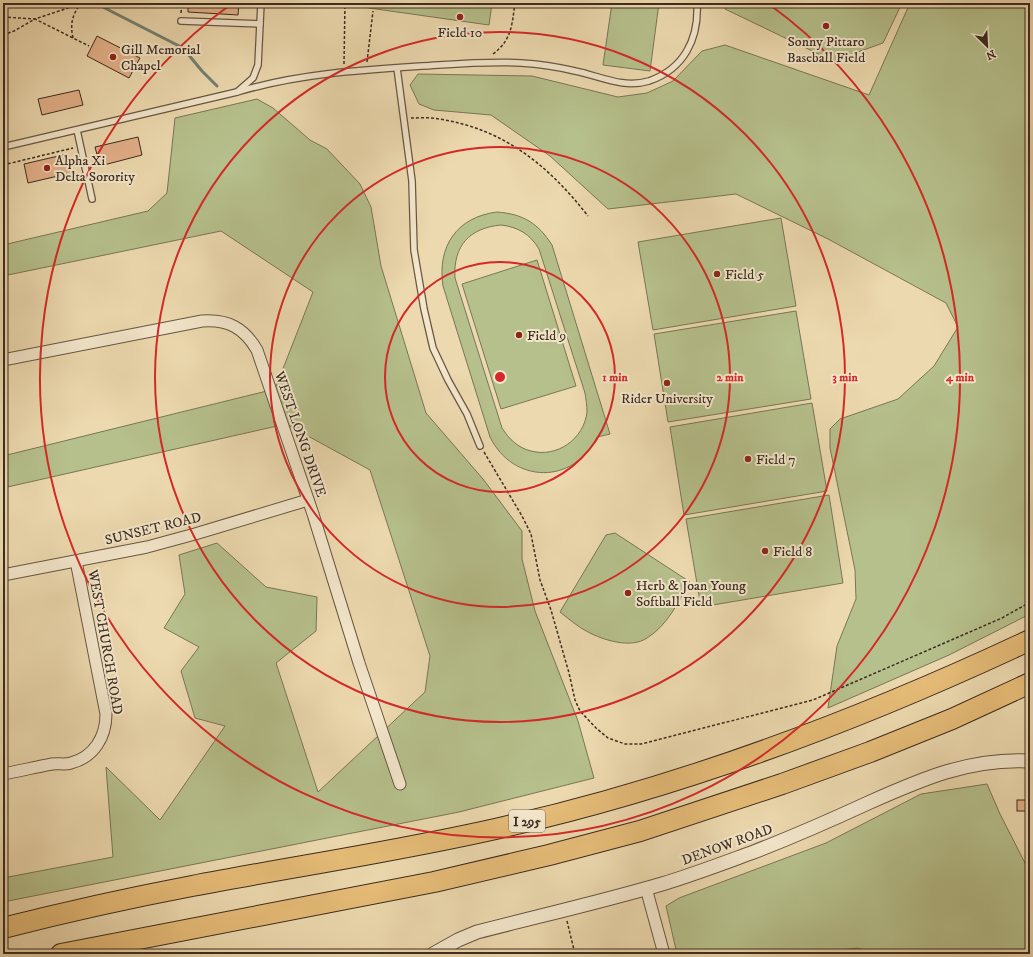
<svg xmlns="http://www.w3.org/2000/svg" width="1033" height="957" font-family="'IM FELL DW Pica',serif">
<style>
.green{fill:#b6c08c;stroke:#797656;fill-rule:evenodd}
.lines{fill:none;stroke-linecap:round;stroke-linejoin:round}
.stream{stroke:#748173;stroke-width:3}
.building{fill:#e4b08a;stroke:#3c2c20}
.service-casing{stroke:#685744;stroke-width:8}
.minor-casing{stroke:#685744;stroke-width:13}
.tertiary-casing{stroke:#685744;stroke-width:15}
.motorway-casing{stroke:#3c2c20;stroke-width:22}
.path{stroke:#3c2c20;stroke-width:1.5;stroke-dasharray:3 2;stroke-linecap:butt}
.service{stroke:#f3e6cb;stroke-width:5.5}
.minor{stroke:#f3e6cb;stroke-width:11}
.tertiary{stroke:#f3e6cb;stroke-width:13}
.motorway{stroke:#e6bc78;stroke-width:20}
.ring{fill:none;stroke:#d62828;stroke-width:2}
.poi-dot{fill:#8f2418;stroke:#f3e6cb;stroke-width:1.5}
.labels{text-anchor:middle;stroke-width:4;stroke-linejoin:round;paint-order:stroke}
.shield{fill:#f3e6cb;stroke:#736453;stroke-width:1}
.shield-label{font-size:13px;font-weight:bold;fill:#3c2c20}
.poi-label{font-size:14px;fill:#3c2c20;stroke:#f3e6cb;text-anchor:start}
.street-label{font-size:14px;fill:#3c2c20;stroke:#f3e6cb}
.centre{fill:#d62828;stroke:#f3e6cb;stroke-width:2}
.ring-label{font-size:12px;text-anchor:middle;font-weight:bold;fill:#d62828;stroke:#f3e6cb;stroke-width:4;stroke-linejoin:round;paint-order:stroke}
</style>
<rect width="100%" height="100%" fill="#edd9af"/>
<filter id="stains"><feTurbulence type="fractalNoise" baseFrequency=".005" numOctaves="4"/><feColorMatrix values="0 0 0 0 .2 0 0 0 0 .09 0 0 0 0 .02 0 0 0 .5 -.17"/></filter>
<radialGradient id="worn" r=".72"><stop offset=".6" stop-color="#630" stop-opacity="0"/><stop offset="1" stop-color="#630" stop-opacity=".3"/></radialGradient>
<g class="green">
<path d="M370 3H492L489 25 369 8Z"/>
<path d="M612 3H659L650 71 603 65Z"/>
<path d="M727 3H902L883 43 833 61 725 9Z"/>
<path d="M910 3H1030V614L949 655 828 708 837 646 856 599 855 570 830 448V429L840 419 898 399 934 366 958 327 946 303 828 239 736 194 608 209 550 156 491 115 434 110 419 104 410 85 418 74 532 76 618 97 647 93 673 81 702 51 725 45 869 95Z"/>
<path d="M257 99 273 108 310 140 327 149 360 184 371 207 381 266 426 413 483 479 522 531V559L535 611 578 721 594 778 459 812 3 902V878L113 857 106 767 160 820 225 726 195 718 181 671 199 647 164 628 185 594 179 555 217 543 266 587 317 597 316 631 276 663 318 792 425 692 430 656 370 470 286 424 3 488V456L275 389 313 292 221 231 3 276V245L148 211 167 193 175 118Z"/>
<path d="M497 212C523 214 538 223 552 245L610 434 597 437C574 485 513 484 490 437L443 286C437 246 457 217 497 212ZM501 225C518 227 530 234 539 249L585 393C586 399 587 406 587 412 584 439 557 458 531 451 518 448 509 439 502 428L455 278C453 245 470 228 501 225Z"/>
<path d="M781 218 796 306 653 330 638 242Z"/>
<path d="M537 260 576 386 501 409 462 284Z"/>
<path d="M796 311 811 399 668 422 654 334Z"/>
<path d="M812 403 827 491 684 515 670 427Z"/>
<path d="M829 495 843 583 701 607 686 519Z"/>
<path d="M615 533 690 582C679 601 667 626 647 638 631 649 603 640 588 632 578 627 569 619 560 612L606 535Z"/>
<path d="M987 784 1000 814 1028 869 1030 865V954H873L858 948 807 954H677L666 906 679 898 826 843 921 794Z"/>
</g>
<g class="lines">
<path class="stream" d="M95 3 183 48 202 71 217 86"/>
</g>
<g class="building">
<path d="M188 3H239L238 15 188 12Z"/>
<path d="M97 36 140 58 129 78 87 56Z"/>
<path d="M79 90 83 105 42 115 38 99Z"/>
<path d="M138 137 142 155 100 166 95 147Z"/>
<path d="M67 154 71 173 28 183 24 164Z"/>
<rect x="1017" y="800" width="13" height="11"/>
</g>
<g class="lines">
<g class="service-casing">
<g id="service">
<path d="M181 21 260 24"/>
<path d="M397 68 412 181 414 250 424 309 433 348 448 380 467 414 480 446"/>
<path d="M237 92C297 74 359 70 422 66 455 64 488 61 521 63 539 64 558 67 575 71 600 76 623 89 649 81 684 69 699 39 697 3"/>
<path d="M77 130 92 199"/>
<path d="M3 147 237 92 253 78 258 65 261 3"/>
</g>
</g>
<g class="minor-casing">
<g id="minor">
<path d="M3 360 202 321C228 319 244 328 257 350L313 514 359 663 400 784"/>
<path d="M3 575 147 547 195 534 308 500"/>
<path d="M3 774C19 771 36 767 52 764 58 763 65 765 71 763 94 757 106 737 106 714L76 561"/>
<path d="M646 888 664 954"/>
</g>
</g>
<g class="tertiary-casing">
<path id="tertiary" d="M433 954 458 940 477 932C539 916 601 902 662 884 692 875 721 864 751 853 790 838 829 821 868 803 922 779 969 758 1030 761"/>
</g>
<g class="motorway-casing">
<g id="motorway">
<path d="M3 928C66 912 129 898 192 886 296 866 401 851 504 827 685 786 862 719 1030 640"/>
<path d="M61 954 434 882 549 855 640 831 782 784 870 752 952 719 1030 683"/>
</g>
</g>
<g class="path">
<path d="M181 13 182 3"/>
<path d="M3 17 35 19 80 4"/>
<path d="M3 35 14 31 35 19 89 46"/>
<path d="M73 38C70 24 72 15 81 3"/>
<path d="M493 54C512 40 512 24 515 3"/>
<path d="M367 62 373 11"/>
<path d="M344 64 345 3"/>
<path d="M411 118C420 118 430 117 439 119 504 129 548 165 588 216"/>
<path d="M3 165 73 148"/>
<path d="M484 452 522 516 531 534 540 580 551 610 569 673 575 700 580 711 596 728 608 738 625 744H641L813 700 1002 618 1025 605 1030 600"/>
<path d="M567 921 575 954"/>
</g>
<use href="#service" class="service"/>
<use href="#minor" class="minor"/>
<use href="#tertiary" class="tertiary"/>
<use href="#motorway" class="motorway"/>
</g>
<g class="ring">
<circle cx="500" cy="377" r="115"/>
<circle cx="500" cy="377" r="230"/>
<circle cx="500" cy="377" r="345"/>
<path d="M770 5A460 460 0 1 1 230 5"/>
</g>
<g class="poi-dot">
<circle cx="460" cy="17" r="4"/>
<circle cx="826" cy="26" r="4"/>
<circle cx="113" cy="57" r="4"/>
<circle cx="47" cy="168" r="4"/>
<circle cx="717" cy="274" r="4"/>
<circle cx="519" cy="335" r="4"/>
<circle cx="667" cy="383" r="4"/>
<circle cx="748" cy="459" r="4"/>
<circle cx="765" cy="551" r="4"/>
<circle cx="628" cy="593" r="4"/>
</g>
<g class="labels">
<rect class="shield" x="509" y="810" width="36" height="22" rx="3"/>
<g class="shield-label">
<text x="527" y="826">I 295</text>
</g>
<g class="poi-label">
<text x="460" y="37" text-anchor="middle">Field 10</text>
<text x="826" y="46" text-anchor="middle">Sonny Pittaro<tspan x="826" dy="16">Baseball Field</tspan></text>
<text x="121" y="54">Gill Memorial<tspan x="121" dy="16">Chapel</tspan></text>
<text x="55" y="165">Alpha Xi<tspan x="55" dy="16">Delta Sorority</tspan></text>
<text x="725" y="279">Field 5</text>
<text x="527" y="340">Field 9</text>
<text x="667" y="403" text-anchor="middle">Rider University</text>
<text x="756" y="464">Field 7</text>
<text x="773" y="556">Field 8</text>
<text x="636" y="590">Herb &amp; Joan Young<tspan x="636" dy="16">Softball Field</tspan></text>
</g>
<g class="street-label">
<text transform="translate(301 434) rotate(71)" y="5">WEST LONG DRIVE</text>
<text transform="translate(153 528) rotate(-14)" y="5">SUNSET ROAD</text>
<text transform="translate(106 642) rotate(80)" y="5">WEST CHURCH ROAD</text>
<text transform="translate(727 844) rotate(-20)" y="5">DENOW ROAD</text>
</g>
</g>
<circle cx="500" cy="377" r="6" class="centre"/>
<g class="ring-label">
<text x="615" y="381">1 min</text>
<text x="730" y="381">2 min</text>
<text x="845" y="381">3 min</text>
<text x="960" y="381">4 min</text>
</g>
<rect width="1033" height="957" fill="none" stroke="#edd9af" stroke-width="16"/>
<rect x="4" y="4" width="1025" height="949" fill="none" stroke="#3c2c20" stroke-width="2"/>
<rect x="8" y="8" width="1017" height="941" fill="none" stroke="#3c2c20"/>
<g transform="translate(987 46) rotate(156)" stroke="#f3e6cb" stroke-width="3" paint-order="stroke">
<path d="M0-3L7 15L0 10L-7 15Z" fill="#3c2c20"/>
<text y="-6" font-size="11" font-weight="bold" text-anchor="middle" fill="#3c2c20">N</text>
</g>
<rect width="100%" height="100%" filter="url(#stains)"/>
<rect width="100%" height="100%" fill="url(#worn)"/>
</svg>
